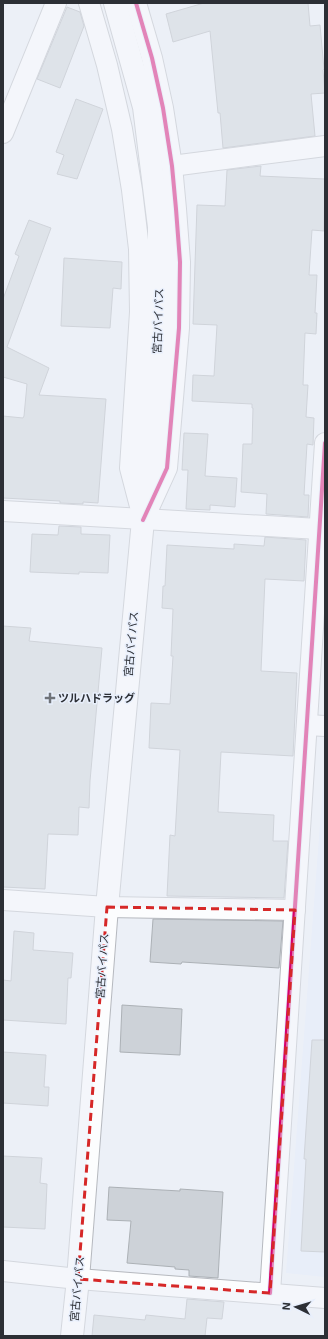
<svg xmlns="http://www.w3.org/2000/svg" width="328" height="1339" font-family="'Exo 2','Noto Sans JP',sans-serif">
<style>
.built{fill:#e2eafa}
.building{fill:#cdd2d8;stroke:#acb1b6}
.lines{fill:none;stroke-linecap:round;stroke-linejoin:round}
.minor-casing{stroke:#b6b9bf;stroke-width:22}
.trunk-casing{stroke:#b6b9bf;stroke-width:24}
.minor{stroke:#fcfdfe;stroke-width:20}
.trunk{stroke:#fcfdfe;stroke-width:22}
.cycleway-casing{stroke:#e8effc;stroke-width:6}
.cycleway{stroke:#d6006c;stroke-width:4}
.marked{fill:none;stroke:#d62828;stroke-width:3;stroke-dasharray:8 5;stroke-linejoin:round}
.poi-dot{fill:#6f7379;stroke:#e8effc;stroke-width:1.5}
.labels{text-anchor:middle;stroke-width:3;stroke-linejoin:round;paint-order:stroke}
.street-label{font-size:11px;fill:#2c2f35;stroke:#e8effc}
.poi-label{font-size:11px;font-weight:bold;fill:#2c2f35;stroke:#e8effc;text-anchor:start}
</style>
<rect width="100%" height="100%" fill="#ecf0f7"/>
<path class="built" d="M325 758V1277L286 1273Z"/>
<g class="building">
<path d="M204 3H308L310 26 320 25 324 69 323 70 325 93 311 94 315 136 223 148 220 113H218L210 31 173 42 166 14Z"/>
<path d="M67 7 80 12 84 26 60 88 37 79Z"/>
<path d="M76 99 103 109 77 179 57 174 64 155 56 152Z"/>
<path d="M261 166 260 176 325 179 324 231 312 230 309 275H317L315 313H317L316 334 305 333 303 385H308L306 417 314 418 313 445 307 444 304 495H309L308 517 266 514 267 494 241 492 243 444H252L253 408H252V404L192 401 193 375 214 376 217 325 193 324 197 205 225 206 227 170Z"/>
<path d="M29 220 51 228 7 347 49 368 39 395 106 399 98 503 83 502V504L60 503V501L3 498V416L23 418 24 416 27 384 3 377V299L19 256 15 254Z"/>
<path d="M64 258 122 262 121 289 113 288 110 328 61 326Z"/>
<path d="M184 433 208 434 205 476 237 478 235 507 210 505V510L186 509 188 470H182Z"/>
<path d="M59 526 81 527V534L110 535 108 573 79 572V574L30 572 32 534 58 535Z"/>
<path d="M265 537 306 540 304 581 265 579 261 671 297 673 293 756 221 752 218 812 274 815 273 841H288L284 898 167 896 170 835 175 836 180 750 149 748 151 703 170 704 173 656H171L173 609 162 608 163 586H165L167 545 234 549V544L264 546Z"/>
<path d="M3 626 31 628 29 641 102 648 90 781 89 808 79 807 78 835 48 834 45 889 3 887Z"/>
<path d="M153 919 283 921 279 968 182 962 181 964 150 962Z"/>
<path d="M14 931 34 933 33 950 73 953 71 978H68L66 1024 3 1020V980L11 981Z"/>
<path d="M122 1005 182 1009 180 1055 120 1052Z"/>
<path d="M312 1040H325V1252L301 1251 306 1159H304Z"/>
<path d="M3 1052 46 1055 44 1087H49L48 1106 3 1103Z"/>
<path d="M3 1156 42 1158 40 1183 47 1184 45 1229 3 1227Z"/>
<path d="M109 1187 180 1191V1189L223 1192 218 1278 189 1276V1270L175 1269V1267L127 1263 131 1221 107 1220Z"/>
<path d="M187 1299 224 1302 222 1319 207 1318 205 1336H92L94 1315 145 1320 146 1315 185 1319Z"/>
</g>
<g class="lines">
<g class="minor-casing">
<g id="minor">
<path d="M89 3 107 65 122 129 132 190 139 249 140 312 130 468 142 514"/>
<path d="M136 3 152 58 163 108 172 166 176 209 180 262 179 328 167 468 146 514"/>
<path d="M3 133 56 3"/>
<path d="M172 166 325 146"/>
<path d="M3 511 319 529"/>
<path d="M307 725 325 726"/>
<path d="M3 900 107 907 295 910"/>
<path d="M3 1271 78 1279 325 1298"/>
<path d="M270 1293 325 443"/>
</g>
</g>
<g class="trunk-casing">
<path id="trunk" d="M72 1336 78 1279 107 907 143 520 159 331V227L144 107 115 3"/>
</g>
<use href="#minor" class="minor"/>
<use href="#trunk" class="trunk"/>
<g class="cycleway-casing">
<g id="cycleway">
<path d="M136 3 152 58 163 108 172 166 176 209 180 262 179 328 167 468 143 520"/>
<path d="M270 1293 325 443"/>
</g>
</g>
<use href="#cycleway" class="cycleway"/>
</g>
<path d="M0 0H328V1339H0ZM107 907 295 910 270 1293 78 1279Z" fill="#ecf0f7" fill-opacity=".55" fill-rule="evenodd"/>
<path class="marked" d="M107 907 295 910 270 1293 78 1279Z"/>
<path class="poi-dot" d="M48 692h4v4h4v4h-4v4h-4v-4h-4v-4h4z"/>
<g class="labels">
<g class="street-label">
<text transform="translate(158 321) rotate(-88)" y="4">宮古バイパス</text>
<text transform="translate(131 644) rotate(-85)" y="4">宮古バイパス</text>
<text transform="translate(102 966) rotate(-86)" y="4">宮古バイパス</text>
<text transform="translate(77 1289) rotate(-85)" y="4">宮古バイパス</text>
</g>
<g class="poi-label">
<text x="58" y="702">ツルハドラッグ</text>
</g>
</g>
<rect width="328" height="1339" fill="none" stroke="#2c2f35" stroke-width="8"/>
<g transform="translate(296 1307) rotate(275)" stroke="#e8effc" stroke-width="3" paint-order="stroke">
<path d="M0-3L7 15L0 10L-7 15Z" fill="#2c2f35"/>
<text y="-6" font-size="11" font-weight="bold" text-anchor="middle" fill="#2c2f35">N</text>
</g>
</svg>
